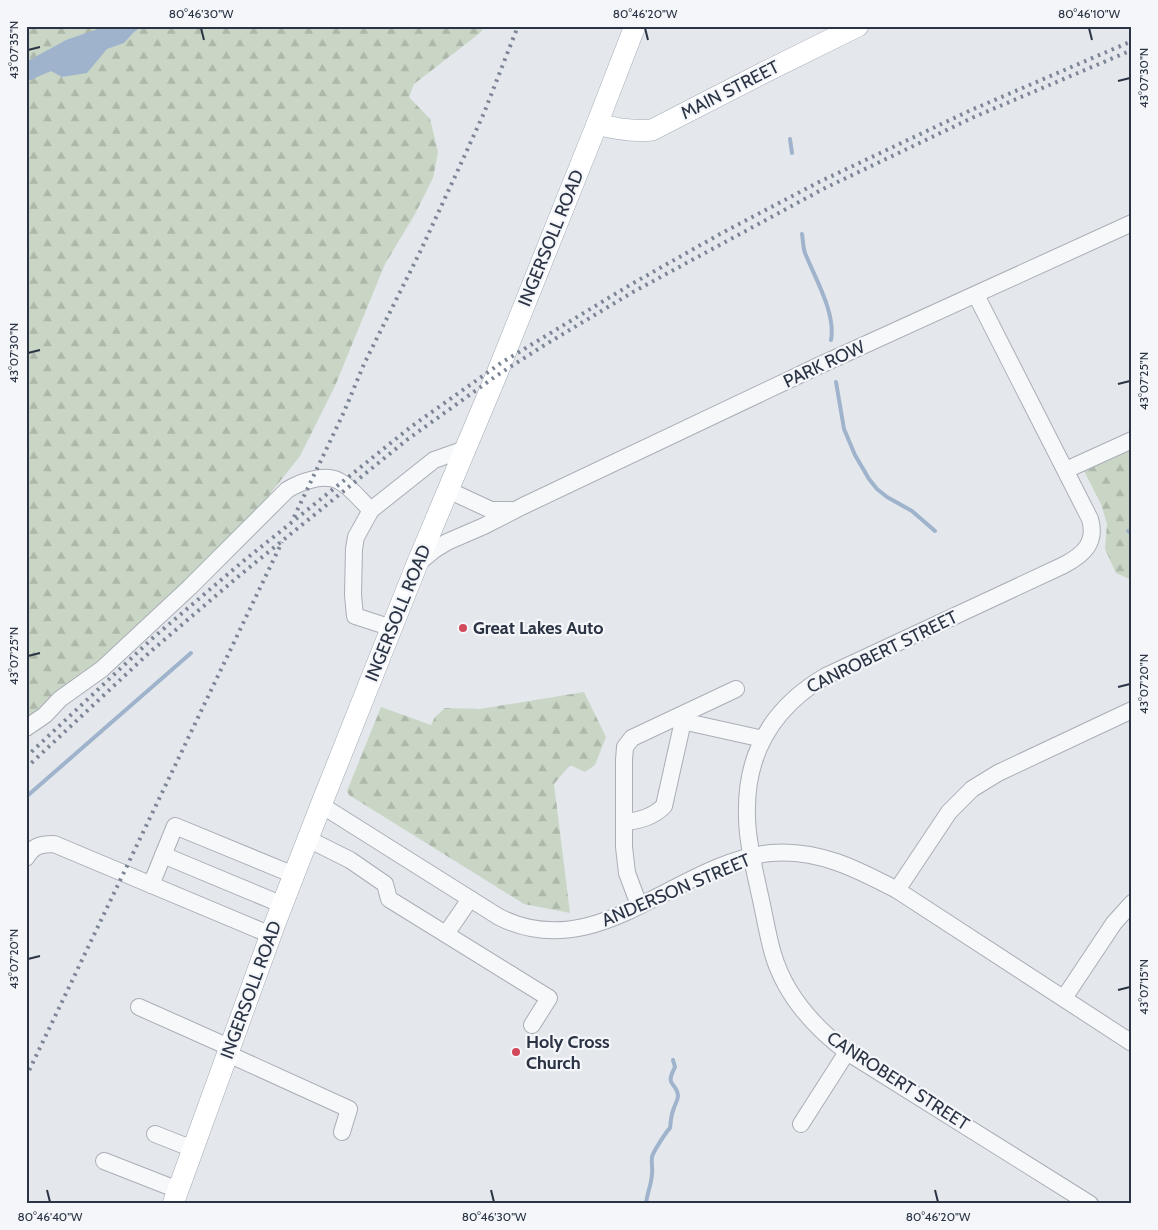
<svg xmlns="http://www.w3.org/2000/svg" width="1158" height="1230" font-family="Cabin,sans-serif">
<style>
.forest{fill:url(#forest-firs)}
.water{fill:#9fb4cc}
.lines{fill:none;stroke-linecap:round;stroke-linejoin:round}
.stream{stroke:#9fb4cc;stroke-width:4}
.minor-casing{stroke:#a9aeb7;stroke-width:18}
.major-casing{stroke:#a3abb8;stroke-width:22}
.minor{stroke:#f7f8fa;stroke-width:16}
.major{stroke:#fff;stroke-width:21}
.rail{stroke:#7d8696;stroke-width:4;stroke-dasharray:2.5 5;stroke-linecap:butt}
.ticks{fill:none;stroke:#2b3445;stroke-width:2}
.poi-dot{fill:#d1495b;stroke:#f4f6f9;stroke-width:2}
.labels{text-anchor:middle;stroke-width:4.5;stroke-linejoin:round;paint-order:stroke}
.street-label{font-size:18px;fill:#2b3445;stroke:#f4f6f9}
.poi-label{font-size:18px;font-weight:bold;fill:#2b3445;stroke:#f4f6f9;text-anchor:start}
.neatline{fill:none;stroke:#2b3445;stroke-width:2}
.ticks-label{font-size:12px;text-anchor:middle;fill:#2b3445}
</style>
<defs>
<pattern id="forest-firs" width="22" height="20" patternUnits="userSpaceOnUse" patternTransform="scale(1.25)"><rect width="22" height="20" fill="#c9d6c5"/><path d="M5 1l3.5 6h-7zM16 11l3.5 6h-7z" fill="#adb8ab"/></pattern>
</defs>
<rect width="100%" height="100%" fill="#e4e7ec"/>
<g class="forest">
<path d="M26 26H485L480 33 414 84 409 97 430 119 438 152 433 178 415 214 385 264 335 386 300 456 258 509 198 573 49 704 26 722Z"/>
<path d="M1132 449V580L1116 573 1105 549 1107 524 1101 504 1084 471Z"/>
<path d="M584 692 606 737 595 765 585 772 570 765 554 784 570 913 524 904 349 795 347 791 349 786 381 707 431 725 435 717 445 708 480 709Z"/>
</g>
<path class="water" d="M101 26H143L134 32 124 43 107 49 87 73 62 77 51 71 26 82V62L66 40 95 30Z"/>
<g class="lines">
<g class="stream">
<path d="M790 139 792 153"/>
<path d="M802 234C803 240 803 247 805 253 815 278 836 313 831 340"/>
<path d="M836 382 844 429 855 455 869 479 877 489 887 497 912 511 935 531"/>
<path d="M1128 531 1132 534"/>
<path d="M26 797 191 653"/>
<path d="M646 1204C647 1193 652 1183 652 1173 653 1168 651 1163 652 1157 653 1152 666 1132 670 1128 671 1121 671 1114 674 1108 675 1104 678 1100 678 1096 677 1081 664 1088 675 1067L673 1060"/>
</g>
<g class="minor-casing">
<g id="minor">
<path d="M976 295 1090 519C1097 543 1083 555 1064 565L826 676C773 707 745 753 747 816 747 841 754 867 759 891 764 912 767 933 773 954 785 995 814 1027 847 1052L1090 1204"/>
<path d="M1066 470 1132 440"/>
<path d="M448 490 491 510H511"/>
<path d="M417 564 434 550 447 542 484 526 523 506 816 367 1132 223"/>
<path d="M392 628 355 616 353 595 354 549 356 537 371 510 434 460 465 449"/>
<path d="M673 719 763 739"/>
<path d="M26 728 45 715 60 699 102 669 190 587 287 490C300 482 324 473 339 481 351 487 361 501 371 510"/>
<path d="M321 805 499 917C598 967 677 862 771 853 818 849 857 869 897 890L1132 1043"/>
<path d="M624 822C640 821 653 817 664 806L683 721"/>
<path d="M308 839 350 860 385 884 389 899 549 998 532 1025"/>
<path d="M163 855 283 905"/>
<path d="M26 858C33 846 40 844 54 844L271 935"/>
<path d="M151 885 175 826 294 875"/>
<path d="M897 890 949 812 972 789 998 773 1132 710"/>
<path d="M639 905 627 873 624 847V760L625 747 632 738 736 689"/>
<path d="M446 934 470 899"/>
<path d="M1064 998 1114 923 1132 903"/>
<path d="M139 1007 231 1048"/>
<path d="M228 1054 349 1109 342 1132"/>
<path d="M801 1124 847 1052"/>
<path d="M155 1134 193 1149"/>
<path d="M104 1161 178 1190"/>
</g>
</g>
<g class="major-casing">
<g id="major">
<path d="M597 124C616 129 633 132 652 130L761 74 858 26"/>
<path d="M173 1204 274 926 321 805 417 564 496 376 597 124 635 26"/>
</g>
</g>
<use href="#minor" class="minor"/>
<use href="#major" class="major"/>
<g class="rail">
<path d="M294 517 344 412 364 364 420 252 458 170 484 113 518 26"/>
<path d="M26 757 154 637 241 563 412 426 501 363 630 285 720 234 819 182 969 111 1132 41"/>
<path d="M26 768 150 652 240 575 408 439 496 376 543 346 633 292 823 189 974 117 1132 50"/>
<path d="M26 1077 282 542"/>
</g>
</g>
<path class="ticks" d="M201 28 204 40M645 28 648 40M1089 28 1092 40M28 50 40 47M1118 81 1130 78M28 353 40 350M1118 384 1130 381M28 656 40 653M1118 687 1130 684M28 959 40 956M1118 990 1130 987M47 1190 50 1202M491 1190 494 1202M935 1190 938 1202"/>
<g class="poi-dot">
<circle cx="463" cy="628" r="5"/>
<circle cx="516" cy="1052" r="5"/>
</g>
<g class="labels">
<g class="street-label">
<text transform="translate(730 90) rotate(-27)" y="6">MAIN STREET</text>
<text transform="translate(551 238) rotate(-68)" y="6">INGERSOLL ROAD</text>
<text transform="translate(824 364) rotate(-25)" y="6">PARK ROW</text>
<text transform="translate(398 613) rotate(-68)" y="6">INGERSOLL ROAD</text>
<text transform="translate(882 652) rotate(-26)" y="6">CANROBERT STREET</text>
<text transform="translate(676 890) rotate(-23)" y="6">ANDERSON STREET</text>
<text transform="translate(251 990) rotate(-70)" y="6">INGERSOLL ROAD</text>
<text transform="translate(898 1081) rotate(33)" y="6">CANROBERT STREET</text>
</g>
<g class="poi-label">
<text x="473" y="634">Great Lakes Auto</text>
<text x="526" y="1048">Holy Cross<tspan x="526" dy="21">Church</tspan></text>
</g>
</g>
<rect width="1158" height="1230" fill="none" stroke="#f4f6f9" stroke-width="55"/>
<rect x="28" y="28" width="1102" height="1174" class="neatline"/>
<g class="ticks-label">
<text x="201" y="18">80°46'30"W</text>
<text x="645" y="18">80°46'20"W</text>
<text x="1089" y="18">80°46'10"W</text>
<text transform="translate(14 50) rotate(-90)" y="4">43°07'35"N</text>
<text transform="translate(1144 78) rotate(-90)" y="4">43°07'30"N</text>
<text transform="translate(14 353) rotate(-90)" y="4">43°07'30"N</text>
<text transform="translate(1144 381) rotate(-90)" y="4">43°07'25"N</text>
<text transform="translate(14 656) rotate(-90)" y="4">43°07'25"N</text>
<text transform="translate(1144 684) rotate(-90)" y="4">43°07'20"N</text>
<text transform="translate(14 959) rotate(-90)" y="4">43°07'20"N</text>
<text transform="translate(1144 987) rotate(-90)" y="4">43°07'15"N</text>
<text x="50" y="1221">80°46'40"W</text>
<text x="494" y="1221">80°46'30"W</text>
<text x="938" y="1221">80°46'20"W</text>
</g>
</svg>
